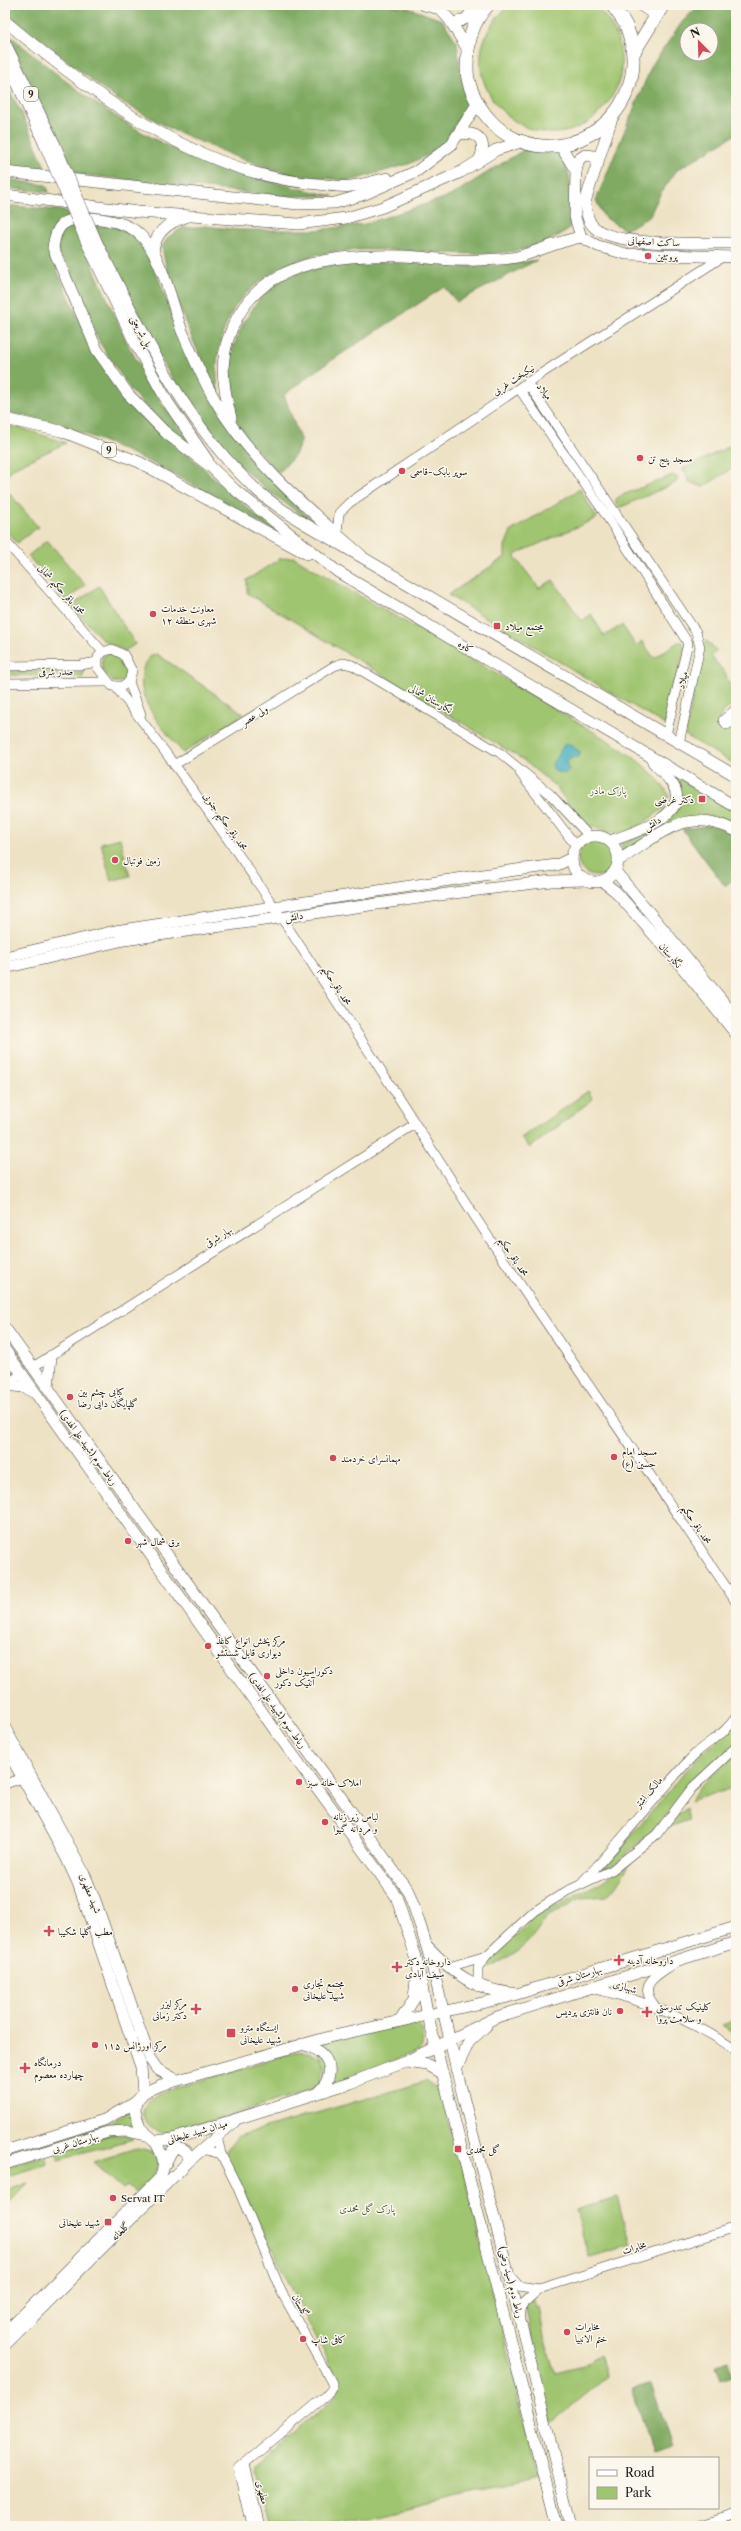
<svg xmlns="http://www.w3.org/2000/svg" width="741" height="2531" font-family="'Libre Caslon Text',Amiri,serif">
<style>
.green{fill:#a0c570;stroke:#5e7046}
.forest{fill:#80aa62;stroke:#4e633f;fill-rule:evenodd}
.water{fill:#3faebb;stroke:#2e656c}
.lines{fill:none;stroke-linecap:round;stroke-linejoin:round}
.minor-casing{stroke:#3c3a35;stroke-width:10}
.major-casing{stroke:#3c3a35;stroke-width:12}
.highway-casing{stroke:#3c3a35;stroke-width:14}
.minor{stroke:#fff;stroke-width:9}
.major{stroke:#fff;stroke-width:11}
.highway{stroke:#fff;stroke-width:13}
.major-bridge-casing{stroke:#3c3a35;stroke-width:12;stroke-linecap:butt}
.major-bridge{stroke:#fff;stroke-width:11}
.poi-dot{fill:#d1495b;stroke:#fbf7ec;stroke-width:1.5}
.labels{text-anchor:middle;stroke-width:3;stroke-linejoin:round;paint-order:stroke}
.shield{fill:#fbf7ec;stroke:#5f5e5a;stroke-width:1}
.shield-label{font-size:9px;font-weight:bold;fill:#1c1c1c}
.street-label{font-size:10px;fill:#1c1c1c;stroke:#fbf7ec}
.poi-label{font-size:10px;fill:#1c1c1c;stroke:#fbf7ec;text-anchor:start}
.park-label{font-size:10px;fill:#4a5739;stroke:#fbf7ec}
</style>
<rect width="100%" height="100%" fill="#fbf7ec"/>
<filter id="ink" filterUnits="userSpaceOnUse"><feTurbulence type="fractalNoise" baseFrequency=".025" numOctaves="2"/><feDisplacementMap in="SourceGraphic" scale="8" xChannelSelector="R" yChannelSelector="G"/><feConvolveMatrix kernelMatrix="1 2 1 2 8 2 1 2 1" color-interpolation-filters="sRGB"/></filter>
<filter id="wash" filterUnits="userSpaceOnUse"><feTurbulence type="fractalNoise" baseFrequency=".012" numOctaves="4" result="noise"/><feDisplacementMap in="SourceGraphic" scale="16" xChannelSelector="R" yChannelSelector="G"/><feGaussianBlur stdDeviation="0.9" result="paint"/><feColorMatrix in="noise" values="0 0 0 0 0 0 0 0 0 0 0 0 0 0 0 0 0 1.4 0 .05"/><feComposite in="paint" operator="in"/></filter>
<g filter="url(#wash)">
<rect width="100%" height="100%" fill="#eee2c4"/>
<g class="green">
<path d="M510 5H593C614 21 623 44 621 71 619 87 611 101 599 113 534 177 429 73 510 5Z"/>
<path d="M5 426 21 428 66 443 13 468 5 479Z"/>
<path d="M736 443V466L703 487 689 482 683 469Z"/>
<path d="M673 475 678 478 675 483 619 508 616 505V499L620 496Z"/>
<path d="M5 488 38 527 17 543 5 530Z"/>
<path d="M580 489 597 518 516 554 515 557 539 588 553 580 582 621 591 614 604 636 622 625 636 646 642 641 654 658 678 642H682L685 647 665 725 448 595 505 557V546L511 531Z"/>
<path d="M47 540 85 585 66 601 28 556Z"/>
<path d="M294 557C384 612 478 661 567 716 602 738 648 759 669 795L664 808 644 823 629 831 611 833 583 824 556 787 522 759 247 593V580L279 559Z"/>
<path d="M99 586 135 644 125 651 102 639 71 606Z"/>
<path d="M707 641 717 651 711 656 725 673 736 702 723 712 719 719 727 730 736 724V765L685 735 703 644Z"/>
<path d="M109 653C121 654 123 663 128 672L122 682H113L102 670V657Z"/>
<path d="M157 654 244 714 183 753C165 729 134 702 143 669 145 661 149 656 157 654Z"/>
<path d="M84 670 83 677 5 675V671Z"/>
<path d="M666 771 736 812V826L725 820 706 816 624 852 620 841 626 843 659 826 679 807Z"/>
<path d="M120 838 130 876 111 881 101 843Z"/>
<circle cx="596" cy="858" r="18"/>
<path d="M588 1091 593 1099 530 1148 521 1138Z"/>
<path d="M736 1724V1742L648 1835 613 1866 602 1870 697 1758Z"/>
<path d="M736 1754V1787L690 1801 700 1786Z"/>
<path d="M686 1807 689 1820 666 1828Z"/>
<path d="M632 1861 615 1887 607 1896 581 1898 547 1917 530 1940 519 1950 479 1975 485 1961 500 1951 533 1917 601 1882Z"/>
<path d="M736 2020V2035L722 2025Z"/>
<path d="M414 2022C423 2027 425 2036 423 2045L420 2050 327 2087 330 2080 314 2044Z"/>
<path d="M294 2052C321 2048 331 2066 316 2088L174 2133C145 2135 130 2110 157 2094Z"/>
<path d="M426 2081 435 2088 442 2101 464 2171 538 2479 331 2526H268L253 2465 336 2397 339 2383 224 2153 238 2136Z"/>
<path d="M131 2109 137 2128 5 2160V2155L112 2121Z"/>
<path d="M110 2135 128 2136 133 2139 59 2160 56 2152Z"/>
<path d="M137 2148C177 2153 152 2178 136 2193L127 2186 123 2189 93 2162Z"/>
<path d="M44 2155 48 2164 5 2177V2167Z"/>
<path d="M28 2183 5 2207V2191Z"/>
<path d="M617 2198 631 2245 589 2257 575 2210Z"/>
<path d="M534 2300 536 2308 539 2307 544 2337 555 2372 584 2365 600 2355 607 2377 551 2423 526 2310 527 2303Z"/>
</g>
<g class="forest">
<path d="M5 5H384L409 8 442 20 457 42 461 76 469 102 447 139 434 152 409 164 350 181 290 174 236 157 173 130 115 98 5 12Z"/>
<path d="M699 5H736V134L677 170 660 194 649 217 625 230 604 217 596 200 652 65 683 21ZM687 30H711V54H687Z"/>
<path d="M5 31C66 84 133 136 210 164 250 178 292 187 333 196H278L75 174Z"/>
<path d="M5 83 21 112 46 169 5 165Z"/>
<path d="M525 149 536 152 556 151C577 175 569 199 570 228 491 290 351 212 263 279 251 289 239 298 232 312 217 342 214 364 219 397 197 349 172 300 162 247L168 237 182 228 206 226 239 230H316L365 224 450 196Z"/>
<path d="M5 179 46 185 49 192 5 188Z"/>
<path d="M5 205 67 211 69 216 60 221 57 270 96 357 129 404 162 435 188 454 254 514 292 542C200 488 112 432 5 412Z"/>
<path d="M74 224 128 345 161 402 201 456 168 430 132 392 100 343 58 251 61 233Z"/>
<path d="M94 226H108L121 229 134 236 145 248 151 258 171 313 257 464 317 526C279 500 243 473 214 438 163 377 130 296 94 226Z"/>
<path d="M537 260 457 302 444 287 317 370 284 395 301 442 295 455 278 474C266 458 246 442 238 424 226 396 226 361 239 333 248 313 264 288 285 278 342 253 411 264 471 266 493 267 515 263 537 260Z"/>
<path d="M713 825 736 835V877L725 886 682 829Z"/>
<path d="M728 2361 733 2377 720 2381 715 2365Z"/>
<path d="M651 2383 672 2446 653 2452 632 2389Z"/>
</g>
<path class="water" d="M568 743 580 752 579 757H571L566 763 569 770 565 774 554 771 552 764 564 745Z"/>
</g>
<g filter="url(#ink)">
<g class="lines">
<g class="minor-casing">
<g id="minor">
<path d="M337 534 339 513 349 503 522 386 721 258"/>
<path d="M5 541 103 652"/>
<path d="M112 649 124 655 132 671 129 682 122 686H112L98 668V657L103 652Z"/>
<path d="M5 666 81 665 97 662"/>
<path d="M129 682 141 714"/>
<path d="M5 683 107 682"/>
<path d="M115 686C244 851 355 1030 468 1206 555 1339 648 1469 736 1602"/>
<path d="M736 709 723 720 727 725 736 720"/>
<path d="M666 735 688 643 606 515 522 393V386L531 388 696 632 700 647 679 743"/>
<path d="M174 765 334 666 343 663 352 665 500 753 550 794 589 836"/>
<path d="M520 773 576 846"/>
<path d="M33 1367 415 1124"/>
<path d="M5 1385 22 1374"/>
<path d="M5 1784 28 1776"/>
<path d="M583 1881C622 1841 655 1796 693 1756 707 1741 724 1736 736 1717"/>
<path d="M449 1967 486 1956"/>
<path d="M478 1987V1967L486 1956 535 1911 567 1891 612 1870 657 1834 692 1788 736 1747"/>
<path d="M590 1988C643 1999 691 2020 736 2050"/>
<path d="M655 2006C636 1983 657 1976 675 1963"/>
<path d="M217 2136 221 2154 237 2186 281 2291 332 2383V2389L326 2396 238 2469 251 2526"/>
<path d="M202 2149 221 2154"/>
<path d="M510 2276 519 2286 539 2289"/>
<path d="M520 2318 522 2305 539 2289 736 2227"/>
<path d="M245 2464 260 2526"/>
<path d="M698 2526 736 2514"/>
</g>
</g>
<g class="major-casing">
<g id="major">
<path d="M424 5 440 9 449 19 467 48"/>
<path d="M5 21C93 95 199 175 318 184 329 185 341 188 351 186 363 185 375 181 387 178"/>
<path d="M452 23C463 21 473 18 471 5"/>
<path d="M5 43 55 145"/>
<path d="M5 63 18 85 45 145"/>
<path d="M612 118 585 202C586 210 587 219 592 225 612 249 705 242 736 243"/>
<path d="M459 134C479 131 488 141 479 161"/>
<path d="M560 145 576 171 575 217 581 237 598 246 626 254 736 257"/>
<path d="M576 171 579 159 585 155 594 156 598 164"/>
<path d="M5 172 298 204 335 203 365 194 417 171 451 145 477 104"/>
<path d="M5 195 138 212 298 224 346 218 383 207 461 172 496 150 524 141"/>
<path d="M96 241C141 329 184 425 259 492 274 505 290 515 307 525L736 776"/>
<path d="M87 243 135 343 167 401 208 461"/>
<path d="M153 252C155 233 168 222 186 217"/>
<path d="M231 418C221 379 218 352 238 316 270 259 344 254 403 256 428 257 454 262 478 260 492 259 508 260 521 256 541 250 560 241 581 237"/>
<path d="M5 419 61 431 139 462 307 554"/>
<path d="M361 555C308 509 251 462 215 400 202 378 192 354 182 331 171 302 162 253 138 233 124 220 79 212 63 224 56 229 54 240 53 248L97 350 128 394 166 433 211 467 235 490 338 572 736 807"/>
<circle cx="595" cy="859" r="23"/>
<path d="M610 841C630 834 692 816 673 785 668 777 660 769 653 762"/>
<path d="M619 860C661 835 685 804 736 831"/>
<path d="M615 871 736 1017"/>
<path d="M602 881 615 891 677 961 736 1034"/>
<path d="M5 957 115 931 516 870 557 865 572 858"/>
<path d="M5 968 124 940 454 893 551 881 586 880"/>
<path d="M5 1328 408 1891C435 1960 447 2033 465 2104 501 2244 537 2385 571 2526"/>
<path d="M5 1350 282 1740 396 1896 416 1957 428 2016 557 2526"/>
<path d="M5 1384 9 1356"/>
<path d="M5 1385 23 1387 35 1393"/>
<path d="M48 1388 51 1356"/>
<path d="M5 1728 84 1873 95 1900 150 2059 157 2069 177 2080"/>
<path d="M5 1746 66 1857 78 1883 141 2067 143 2093"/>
<path d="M736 1927 504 1998 329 2037 161 2085 143 2093 136 2102 135 2111 140 2128 155 2141 173 2139 350 2083 405 2062 497 2017 736 1942"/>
<path d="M428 1947C454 1974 475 1990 512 1993"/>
<path d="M400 2021 414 1999 416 1978"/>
<path d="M302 2044C329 2052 340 2073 316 2094"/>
<path d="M406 2062 428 2065 442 2073"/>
<path d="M456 2069 469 2042 486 2026"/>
<path d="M5 2151 104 2120 136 2102"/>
<path d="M5 2164 108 2132 127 2131 147 2135"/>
<path d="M165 2165 172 2151 177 2148C186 2150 188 2153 189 2161"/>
<path d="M5 2333 160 2178C167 2163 162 2154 155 2141"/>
<path d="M5 2345 189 2161 234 2122"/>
</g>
</g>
<g class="highway-casing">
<g id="highway">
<path d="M488 5C471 23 467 44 467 69 467 84 475 101 484 113 542 190 661 121 627 28 624 20 617 12 612 5"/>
<path d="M642 5 651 11H659"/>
<path d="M634 52 663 5"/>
</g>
</g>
<use href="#minor" class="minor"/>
<use href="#major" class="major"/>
<use href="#highway" class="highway"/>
<g class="major-bridge-casing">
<g id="major-bridge">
<path d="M45 145 87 243"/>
<path d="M55 145 96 241"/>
</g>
</g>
<use href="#major-bridge" class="major-bridge"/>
</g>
</g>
<g class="poi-dot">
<circle cx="648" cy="256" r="4"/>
<circle cx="640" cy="458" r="4"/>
<circle cx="402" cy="471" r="4"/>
<circle cx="153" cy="614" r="4"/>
<rect x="493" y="622" width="8" height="8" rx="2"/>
<rect x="698" y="795" width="8" height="8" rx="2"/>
<circle cx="115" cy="860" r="4"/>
<circle cx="70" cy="1397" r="4"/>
<circle cx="614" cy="1457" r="4"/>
<circle cx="333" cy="1458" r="4"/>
<circle cx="128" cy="1541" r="4"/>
<circle cx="208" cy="1646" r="4"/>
<circle cx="267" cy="1676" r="4"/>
<circle cx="299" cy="1782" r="4"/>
<circle cx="325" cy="1822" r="4"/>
<path d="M47 1925h4v4h4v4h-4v4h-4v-4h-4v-4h4z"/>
<path d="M617 1954h4v4h4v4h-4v4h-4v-4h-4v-4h4z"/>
<path d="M395 1961h4v4h4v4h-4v4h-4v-4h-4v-4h4z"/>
<circle cx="295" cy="1989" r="4"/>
<path d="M194 2003h4v4h4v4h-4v4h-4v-4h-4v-4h4z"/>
<circle cx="620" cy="2011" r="4"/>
<path d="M645 2006h4v4h4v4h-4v4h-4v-4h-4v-4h4z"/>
<rect x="226" y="2028" width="10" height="10" rx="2"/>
<circle cx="95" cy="2045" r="4"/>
<path d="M23 2062h4v4h4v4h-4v4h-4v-4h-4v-4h4z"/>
<rect x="454" y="2145" width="8" height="8" rx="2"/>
<circle cx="113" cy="2198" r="4"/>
<rect x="104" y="2218" width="8" height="8" rx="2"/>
<circle cx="567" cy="2332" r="4"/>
<circle cx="303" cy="2339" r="4"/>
</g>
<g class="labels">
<g class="shield">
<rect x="24" y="87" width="14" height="14" rx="3"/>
<rect x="102" y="443" width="14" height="14" rx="3"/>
</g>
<g class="shield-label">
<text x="31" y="97">9</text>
<text x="109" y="453">9</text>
</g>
<g class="street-label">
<text transform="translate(654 241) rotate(3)" y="4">ساکت اصفهانی</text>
<text transform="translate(142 331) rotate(62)" y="4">پل شریعتی</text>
<text transform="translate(513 379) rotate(-33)" y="4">نیکبخت غربی</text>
<text transform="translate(545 391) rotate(51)" y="4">میلاد</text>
<text transform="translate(62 589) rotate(48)" y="4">محمد باقر حکیم شمالی</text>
<text transform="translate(466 646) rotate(31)" y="4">کاوه</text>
<text transform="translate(56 671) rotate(-1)" y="4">صدر شرقی</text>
<text transform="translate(682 680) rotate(-78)" y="4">میلاد</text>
<text transform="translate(431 698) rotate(30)" y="4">نگارستان شمالی</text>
<text transform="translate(254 715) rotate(-32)" y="4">ولی عصر</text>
<text transform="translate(226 821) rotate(55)" y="4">محمد باقر حکیم جنوبی</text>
<text transform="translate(652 823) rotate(-30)" y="4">دانش</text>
<text transform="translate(294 916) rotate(-8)" y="4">دانش</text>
<text transform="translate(671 955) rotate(49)" y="4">نگارستان</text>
<text transform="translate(337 985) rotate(57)" y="4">محمد باقر حکیم</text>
<text transform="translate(218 1236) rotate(-32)" y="4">بهار شرقی</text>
<text transform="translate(514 1256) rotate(57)" y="4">محمد باقر حکیم</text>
<text transform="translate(89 1447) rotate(54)" y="4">رباط سوم (شهید علم الهدی)</text>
<text transform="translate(697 1524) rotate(56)" y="4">محمد باقر حکیم</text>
<text transform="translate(278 1710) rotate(54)" y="4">رباط سوم (شهید علم الهدی)</text>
<text transform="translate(648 1792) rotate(-50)" y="4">مالک اشتر</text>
<text transform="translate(91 1893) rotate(68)" y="4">شهید مطهری</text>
<text transform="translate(579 1975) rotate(-17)" y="4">بهارستان شرقی</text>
<text transform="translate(625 1986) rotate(17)" y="4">شهبازی</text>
<text transform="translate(197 2131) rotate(-16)" y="4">میدان شهید علیخانی</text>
<text transform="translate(75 2142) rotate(-17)" y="4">بهارستان غربی</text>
<text transform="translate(120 2231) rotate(-45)" y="4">گلخانه</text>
<text transform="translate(634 2247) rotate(-17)" y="4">مخابرات</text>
<text transform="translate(512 2282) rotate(76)" y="4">رباط دوم (سید رضی)</text>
<text transform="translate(301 2305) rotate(61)" y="4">گلستان</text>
<text transform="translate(263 2492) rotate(76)" y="4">مطهری</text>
</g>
<g class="poi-label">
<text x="656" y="260">پروتئین</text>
<text x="648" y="462">مسجد پنج تن</text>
<text x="410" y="475">سوپر بابک-قاسمی</text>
<text x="161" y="612">معاونت خدمات<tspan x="161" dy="12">شهری منطقه ۱۲</tspan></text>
<text x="505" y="630">مجتمع میلاد</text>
<text x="694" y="803" text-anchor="end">دکتر غرضی</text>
<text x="123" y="864">زمین فوتبال</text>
<text x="78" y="1395">کبابی چشم بین<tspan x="78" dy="12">گلپایگان دایی رضا</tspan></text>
<text x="622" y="1455">مسجد امام<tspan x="622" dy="12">حسین (ع)</tspan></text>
<text x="341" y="1462">مهمانسرای خردمند</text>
<text x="136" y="1545">برق شمال شهر</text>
<text x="216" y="1644">مرکز پخش انواع کاغذ<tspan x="216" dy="12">دیواری قابل شستشو</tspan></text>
<text x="275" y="1674">دکوراسیون داخلی<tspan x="275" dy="12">آنتیک دکور</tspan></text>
<text x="307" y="1786">املاک خانه سبز</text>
<text x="333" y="1820">لباس زیر زنانه<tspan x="333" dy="12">و مردانه گیوا</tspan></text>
<text x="58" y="1935">مطب گلپا شکیبا</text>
<text x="627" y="1964">داروخانه آدینه</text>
<text x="405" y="1965">داروخانه دکتر<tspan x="405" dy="12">سیف آبادی</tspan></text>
<text x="303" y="1987">مجتمع تجاری<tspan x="303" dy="12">شهید علیخانی</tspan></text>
<text x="187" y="2007" text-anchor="end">مرکز لیزر<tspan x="187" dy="12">دکتر زمانی</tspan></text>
<text x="656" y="2010">کلینیک تندرستی<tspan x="656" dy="12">و سلامت پروا</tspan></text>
<text x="612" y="2015" text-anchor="end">نان فانتزی پردیس</text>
<text x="240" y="2031">ایستگاه مترو<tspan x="240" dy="12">شهید علیخانی</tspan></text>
<text x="103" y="2049">مرکز اورژانس ۱۱۵</text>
<text x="34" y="2066">درمانگاه<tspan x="34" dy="12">چهارده معصوم</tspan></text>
<text x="466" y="2153">گل محمدی</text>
<text x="121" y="2202">Servat IT</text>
<text x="100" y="2226" text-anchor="end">شهید علیخانی</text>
<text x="575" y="2330">مخابرات<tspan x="575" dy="12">ختم الانبیا</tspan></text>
<text x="311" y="2343">کافی شاپ</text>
</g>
<g class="park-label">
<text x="608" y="794">پارک مادر</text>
<text x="367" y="2212">پارک گل محمدی</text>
</g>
</g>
<rect width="741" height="2531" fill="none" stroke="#fbf7ec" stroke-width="20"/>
<rect x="589" y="2457" width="130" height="52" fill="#fbf7ec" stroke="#a29f99"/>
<rect x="597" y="2470" width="20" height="6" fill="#ffffff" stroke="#a29f99"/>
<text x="625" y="2477" font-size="12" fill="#1c1c1c">Road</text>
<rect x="597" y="2487" width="20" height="12" fill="#a0c570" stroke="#a29f99"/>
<text x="625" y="2497" font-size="12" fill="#1c1c1c">Park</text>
<g transform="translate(699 42) rotate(337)"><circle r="19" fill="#fbf7ec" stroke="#a29f99"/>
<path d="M0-3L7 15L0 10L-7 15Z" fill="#d1495b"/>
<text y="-6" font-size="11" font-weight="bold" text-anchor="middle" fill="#1c1c1c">N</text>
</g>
</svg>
